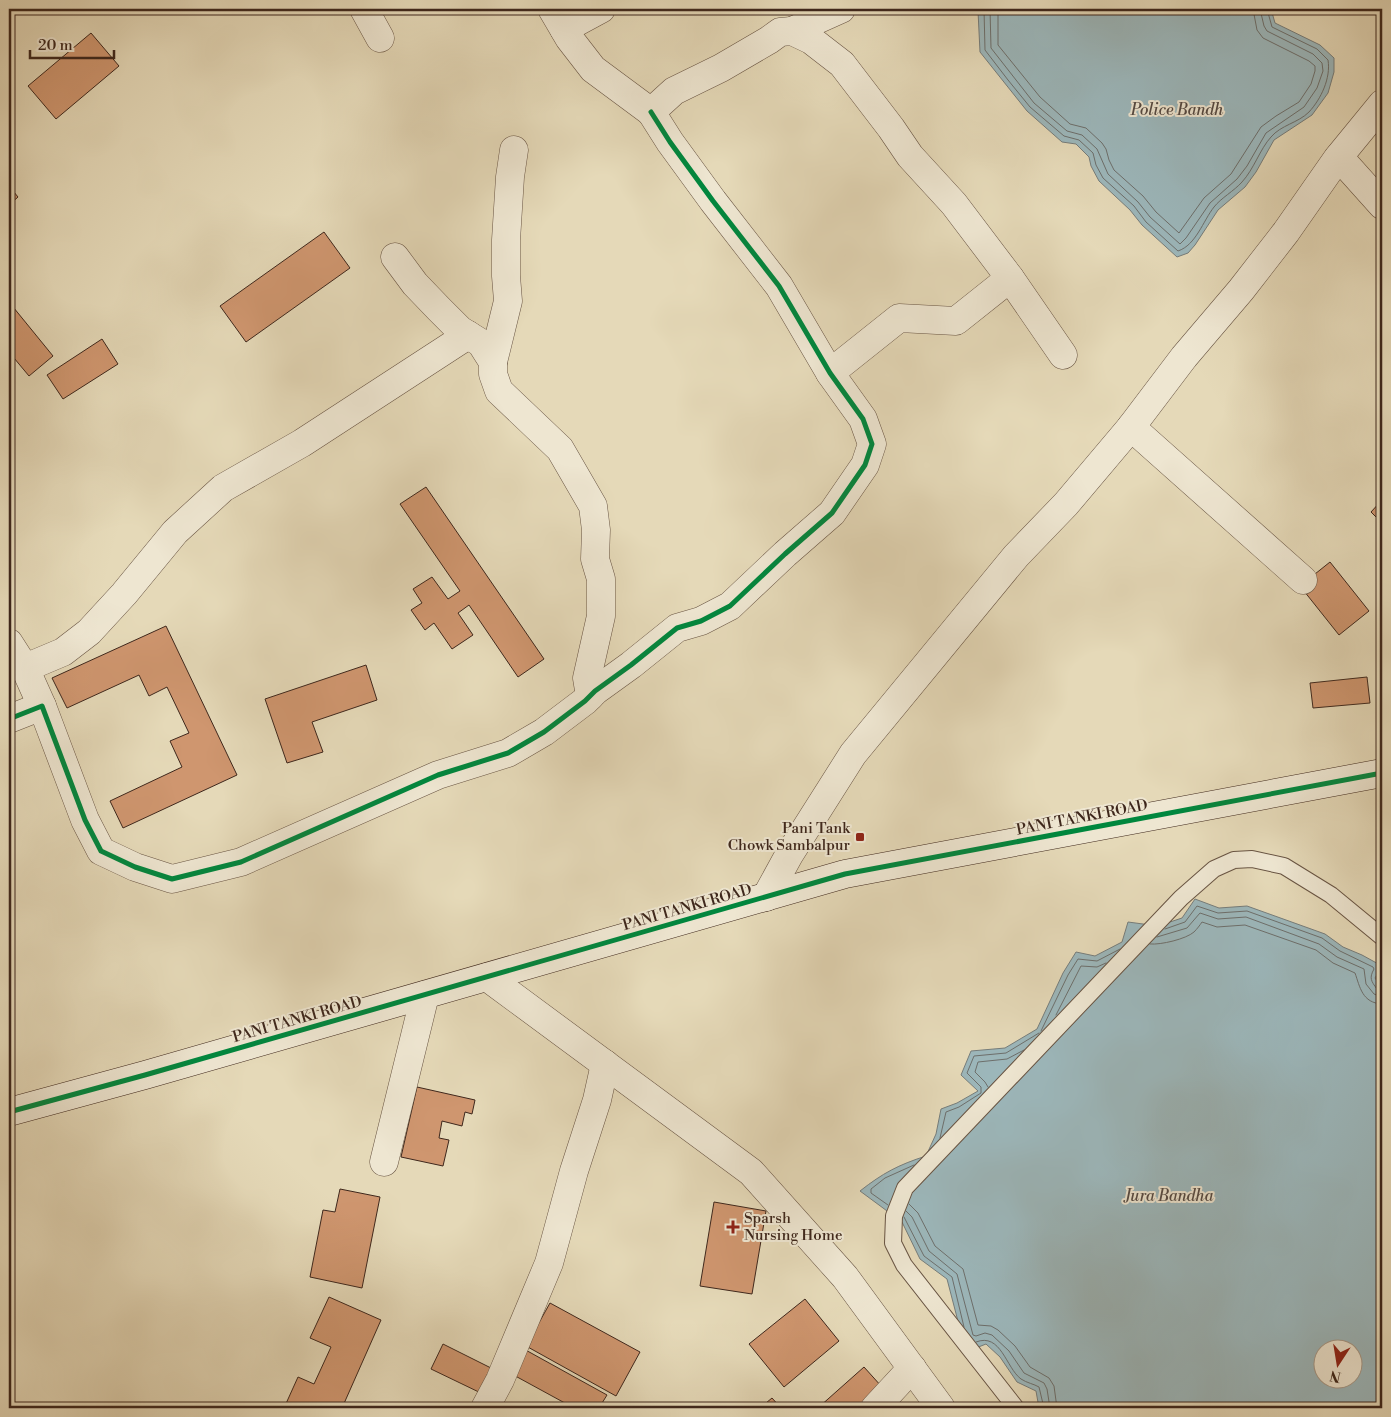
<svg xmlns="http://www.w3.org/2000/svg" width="1391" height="1417" font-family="'Libre Bodoni',serif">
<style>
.water{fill:#9cb7bb;stroke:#767d7b;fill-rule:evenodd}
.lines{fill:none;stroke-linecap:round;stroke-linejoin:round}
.shore{stroke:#6d6f6c;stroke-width:1}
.building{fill:#cf966f;stroke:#3e271c}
.lane-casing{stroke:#685443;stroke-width:18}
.street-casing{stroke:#685443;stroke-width:29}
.secondary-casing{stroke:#3e271c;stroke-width:29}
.lane{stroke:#eee6d1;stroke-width:16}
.street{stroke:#eee6d1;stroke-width:28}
.secondary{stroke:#eee6d1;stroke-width:28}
.cycleway-casing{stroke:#eee6d1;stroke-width:8}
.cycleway{stroke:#00873e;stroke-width:5}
.poi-dot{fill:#8f2418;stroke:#eee6d1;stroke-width:2}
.labels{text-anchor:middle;stroke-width:4;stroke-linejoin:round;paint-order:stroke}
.street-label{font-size:15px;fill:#3e271c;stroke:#eee6d1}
.poi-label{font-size:15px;fill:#3e271c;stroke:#eee6d1;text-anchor:end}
.water-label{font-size:16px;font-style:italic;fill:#564b44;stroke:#eee6d1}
</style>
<rect width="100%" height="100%" fill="#e5d9b8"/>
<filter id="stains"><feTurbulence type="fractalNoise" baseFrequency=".004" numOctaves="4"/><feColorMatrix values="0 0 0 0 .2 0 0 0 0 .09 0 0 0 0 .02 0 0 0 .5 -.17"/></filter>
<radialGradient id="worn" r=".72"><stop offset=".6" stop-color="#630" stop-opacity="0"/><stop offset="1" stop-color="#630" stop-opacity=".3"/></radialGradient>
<g class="water">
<path d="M980 9H1271L1275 23 1320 45 1334 58V72L1328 93 1312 115 1274 140 1256 172 1245 187 1218 210 1195 245 1188 253 1177 257 1142 225 1130 210 1099 181 1091 166 1089 157 1076 144 1062 142 1027 111 980 52 978 11Z"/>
<path d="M1195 899 1219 908 1247 906 1325 934 1343 947 1362 955 1382 966 1375 978 1382 988V1408H1039L1036 1391 1017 1382 1000 1357 986 1344 966 1352 947 1279 920 1259 902 1222 860 1191C883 1173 898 1165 926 1156L936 1134 941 1109 957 1103 978 1091 961 1075 971 1051 1005 1048 1037 1029 1063 973 1076 952 1095 956 1122 942 1128 922 1158 926 1182 918ZM1324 1350H1354V1380H1324Z"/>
</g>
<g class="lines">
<g class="shore">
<path d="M984 9 985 50 1008 80 1030 107 1064 136 1079 140 1093 153 1096 165 1103 178 1134 206 1146 222 1178 251C1196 245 1203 221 1214 207 1221 198 1234 191 1242 182 1254 169 1260 149 1271 137 1281 125 1298 123 1309 112 1321 99 1331 78 1328 60L1317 49 1272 27 1267 9"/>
<path d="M990 9 991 48 1034 103 1067 131 1082 135 1097 149 1108 174 1138 202 1150 217 1180 244 1186 238 1210 203 1237 179 1247 166 1266 133 1304 107 1317 88 1323 71 1322 63 1313 54 1267 31 1264 26 1260 9"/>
<path d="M998 9V45L1040 97 1070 124 1086 128 1102 143 1106 149 1109 160 1114 170 1143 196 1156 212 1179 233 1204 198 1231 174 1261 127 1276 116 1299 102 1311 84 1315 71V66L1309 61 1263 38 1257 30 1253 9"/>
<path d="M1165 929 1185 922 1197 906 1218 913 1247 911 1322 938 1340 951 1373 967 1374 969C1369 978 1371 981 1377 989L1382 990"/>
<path d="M1157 937 1187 928 1200 913 1218 919 1246 917 1319 944 1337 957 1364 969 1366 984 1374 994 1382 997"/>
<path d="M1150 944C1161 945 1186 939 1194 932 1197 929 1200 925 1202 922L1217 927 1245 925 1316 950 1333 963 1355 973C1360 987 1362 1003 1382 1004"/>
<path d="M1056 1015 1081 966 1097 967 1106 963"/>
<path d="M1041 1031 1068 975 1078 959 1097 961 1120 949"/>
<path d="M988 1087 985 1082 975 1072 978 1062 1007 1059 1024 1050"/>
<path d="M940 1138 946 1112 959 1107 981 1093V1087L967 1073 974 1056 1006 1053 1039 1033"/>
<path d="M909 1204 918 1213 935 1246 963 1269 978 1325 991 1326 998 1330 1015 1346 1030 1367 1049 1378 1054 1386 1057 1408"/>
<path d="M888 1205 871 1193V1189L885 1178 914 1165"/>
<path d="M906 1211 912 1217 929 1251 957 1274 973 1335 976 1336 985 1333 992 1335 1009 1351 1024 1373 1044 1383 1047 1389 1050 1408"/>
<path d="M904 1217 924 1256 952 1277 964 1327"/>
<path d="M976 1342C1001 1332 1006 1368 1021 1379 1027 1383 1034 1384 1039 1387L1044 1408"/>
</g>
</g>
<g class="building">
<path d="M91 33 119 66 56 119 28 86Z"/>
<path d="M9 186 18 197 9 205Z"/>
<path d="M324 232 350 268 246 342 220 306Z"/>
<path d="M9 302 53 356 29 376 9 352Z"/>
<path d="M102 339 118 364 63 399 47 375Z"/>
<path d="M426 487 544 659 518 677 469 605 458 613 473 635 452 649 434 623 425 630 411 610 422 603 413 589 432 577 448 599 460 591 400 504Z"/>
<path d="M1382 500V523L1371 512Z"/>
<path d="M1330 562 1369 611 1339 635 1300 586Z"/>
<path d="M166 626 237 775 123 828 110 801 182 767 170 741 189 733 167 687 149 696 139 675 67 708 52 678Z"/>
<path d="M366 665 377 700 312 722 323 752 287 763 265 699Z"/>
<path d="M1367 677 1370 703 1313 708 1310 683Z"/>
<path d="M417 1087 475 1100 472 1114 465 1112 462 1126 442 1121 439 1138 449 1140 443 1166 401 1157Z"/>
<path d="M340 1189 380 1197 362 1288 310 1277 323 1210 335 1212Z"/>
<path d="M714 1202 766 1211 752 1294 700 1286Z"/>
<path d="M329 1297 381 1320 342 1408H284L298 1377 314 1384 331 1347 310 1338Z"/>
<path d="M805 1299 839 1341 784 1387 749 1344Z"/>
<path d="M550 1303 640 1352 616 1396 526 1346Z"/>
<path d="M443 1344 497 1371 485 1395 431 1369Z"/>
<path d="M522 1348 607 1395 599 1408H574L508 1372Z"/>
<path d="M864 1367 882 1387 859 1408H820L819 1407Z"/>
<path d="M772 1398 781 1408H760Z"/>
</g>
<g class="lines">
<g class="lane-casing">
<path id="lane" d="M1016 1408 904 1265 893 1243 894 1216 905 1188 1181 898 1214 869 1234 860 1252 859 1284 866 1331 895 1382 937"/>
</g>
<g class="street-casing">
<g id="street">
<path d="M364 9 380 38"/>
<path d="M552 9 569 38 593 69 651 112 674 91 721 68 769 40 780 32 792 31 811 40 842 64 891 128 910 156 954 204 1010 278 1063 355"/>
<path d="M564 29 601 9"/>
<path d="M792 31 841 9"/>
<path d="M1339 157 1382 205"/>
<path d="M395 257 415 284 439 309 460 330 481 343 493 362V374L499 391 560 449 593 506 596 530 595 559 601 579V616L587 678 590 696"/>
<path d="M493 362 508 301 506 276V240L510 177 514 150"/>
<path d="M830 373 899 318 956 321 1010 278"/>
<path d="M1131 427 1303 580"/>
<path d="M9 643 25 668 42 706"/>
<path d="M25 668 63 652 89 632 124 594 175 532 223 488 302 443 468 335"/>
<path d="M9 719 42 706 85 820 101 851 135 867 172 879 241 862 438 775 508 753 544 732 585 701 595 691 631 665 677 628 701 621 730 606 785 554 832 513 865 465 872 444 863 419 830 373 779 286 713 201 670 142 651 112"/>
<path d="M766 897 789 855 853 754 1016 556 1066 504 1131 427 1184 357 1241 290 1286 232 1337 159 1382 104"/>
<path d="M487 977 751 1172 845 1277 941 1408"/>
<path d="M384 1162 425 995"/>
<path d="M485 1408 500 1380 549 1263 574 1171 597 1100 605 1064"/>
<path d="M875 1408 912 1368"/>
</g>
</g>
<g class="secondary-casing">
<path id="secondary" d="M9 1112 145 1075 845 874 1382 773"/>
</g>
<use href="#lane" class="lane"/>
<use href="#street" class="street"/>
<use href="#secondary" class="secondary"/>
<g class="cycleway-casing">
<g id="cycleway">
<path d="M9 719 42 706 85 820 101 851 135 867 172 879 241 862 438 775 508 753 544 732 585 701 595 691 631 665 677 628 701 621 730 606 785 554 832 513 865 465 872 444 863 419 830 373 779 286 713 201 670 142 651 112"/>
<path d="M9 1112 145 1075 845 874 1382 773"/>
</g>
</g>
<use href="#cycleway" class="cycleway"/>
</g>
<g class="poi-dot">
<rect x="855" y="832" width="10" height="10" rx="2.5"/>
<path d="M730.5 1219.5h5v5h5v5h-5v5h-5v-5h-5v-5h5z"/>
</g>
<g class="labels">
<g class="street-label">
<text transform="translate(1082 817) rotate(-11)" y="5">PANI TANKI ROAD</text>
<text transform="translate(687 907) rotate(-16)" y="5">PANI TANKI ROAD</text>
<text transform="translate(297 1019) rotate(-16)" y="5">PANI TANKI ROAD</text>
</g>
<g class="poi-label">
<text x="850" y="833">Pani Tank<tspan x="850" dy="17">Chowk Sambalpur</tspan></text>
<text x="744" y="1223" text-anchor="start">Sparsh<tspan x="744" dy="17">Nursing Home</tspan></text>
</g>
<g class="water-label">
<text x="1177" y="115">Police Bandh</text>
<text x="1169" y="1201">Jura Bandha</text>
</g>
</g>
<rect width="1391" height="1417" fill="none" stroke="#e5d9b8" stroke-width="30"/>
<rect x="10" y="10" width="1371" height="1397" fill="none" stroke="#3e271c" stroke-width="2.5"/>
<rect x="15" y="15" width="1361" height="1387" fill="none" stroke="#3e271c"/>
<g transform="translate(1338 1364) rotate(192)"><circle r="24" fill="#eee6d1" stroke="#a89a89"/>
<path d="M0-4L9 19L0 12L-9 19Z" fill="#8f2418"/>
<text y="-8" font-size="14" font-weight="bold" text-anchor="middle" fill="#3e271c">N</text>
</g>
<path d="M30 50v8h84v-8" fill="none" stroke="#3e271c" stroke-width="2.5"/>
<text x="38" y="50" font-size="15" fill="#3e271c" stroke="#eee6d1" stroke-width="4" paint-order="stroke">20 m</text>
<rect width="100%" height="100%" filter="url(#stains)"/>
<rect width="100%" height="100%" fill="url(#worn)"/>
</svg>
